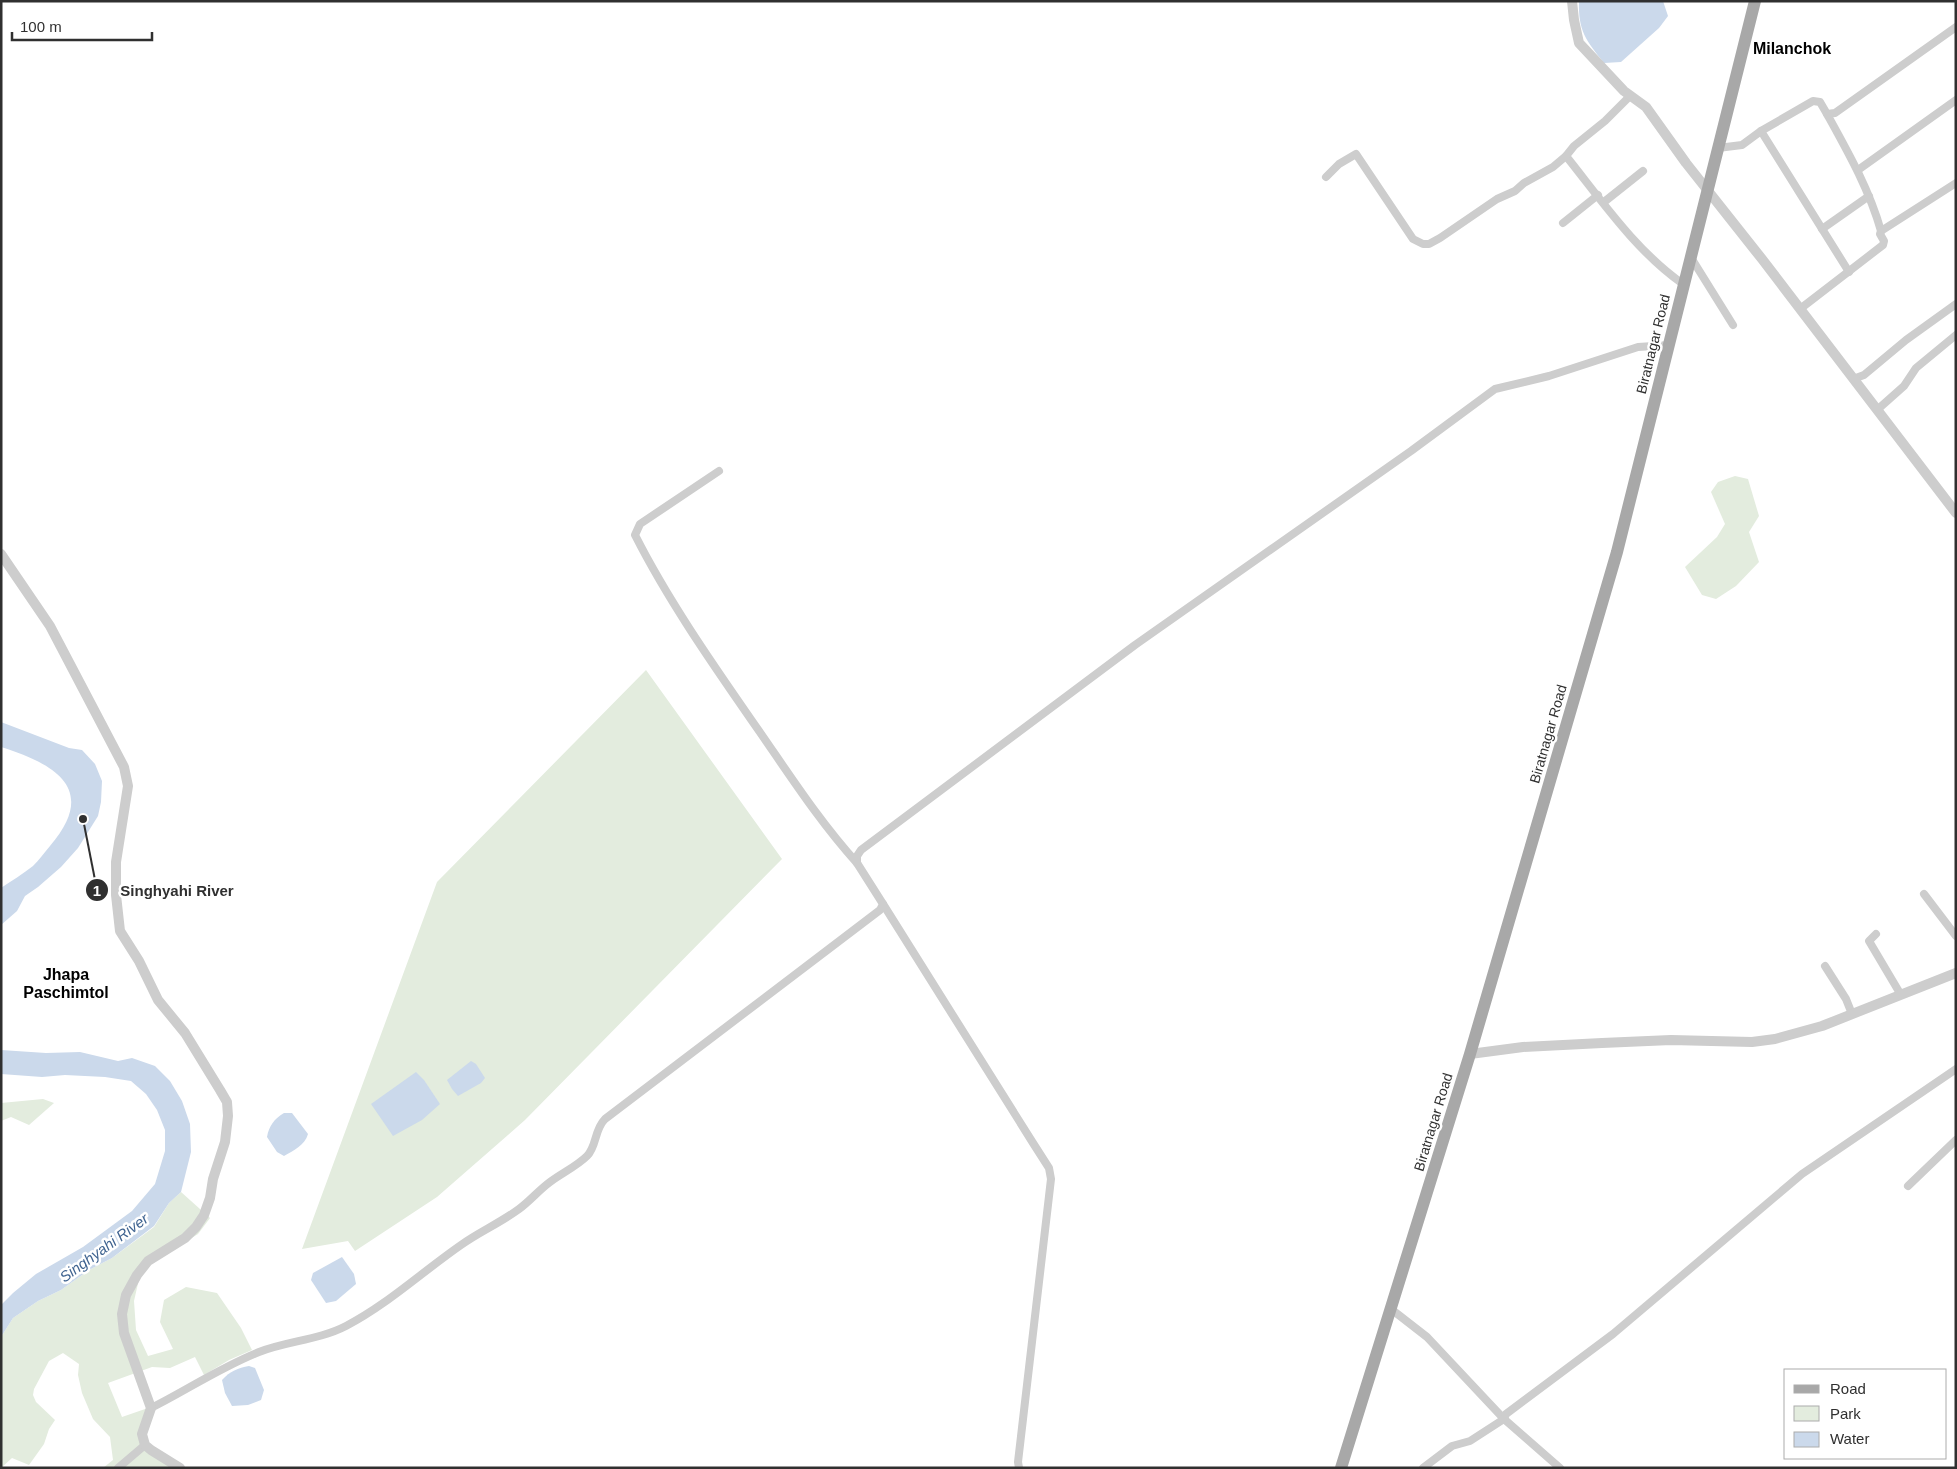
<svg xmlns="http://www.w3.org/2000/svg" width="1957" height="1469" font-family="Helvetica,sans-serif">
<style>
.green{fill:#e3ecde}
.water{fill:#cbd9eb}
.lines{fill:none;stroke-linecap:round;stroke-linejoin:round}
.minor{stroke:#cdcdcd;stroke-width:8}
.tertiary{stroke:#cdcdcd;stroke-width:10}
.primary{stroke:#a8a8a8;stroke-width:12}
.labels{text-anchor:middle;stroke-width:5;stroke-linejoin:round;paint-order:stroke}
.street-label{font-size:14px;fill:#303030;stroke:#fff}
.water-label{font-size:15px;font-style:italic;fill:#3f6390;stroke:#fff}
.quarter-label{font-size:16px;font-weight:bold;fill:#000;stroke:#fff}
.leader{fill:none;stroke:#303030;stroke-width:2}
.callout-dot{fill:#303030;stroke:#fff;stroke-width:2}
.mark-label{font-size:15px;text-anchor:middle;font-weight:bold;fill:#fff}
.callout-label{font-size:15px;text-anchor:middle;font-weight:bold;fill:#303030;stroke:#fff;stroke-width:5;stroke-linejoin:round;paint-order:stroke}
</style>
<rect width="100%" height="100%" fill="#fff"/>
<g class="green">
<path d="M1735 476 1748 479 1759 516 1749 532 1759 562 1736 586 1716 599 1702 595 1685 567 1717 537 1725 524 1711 492 1718 482Z"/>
<path d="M646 670 782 859 525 1120 437 1197 355 1251 348 1241 302 1249 437 882Z"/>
<path d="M43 1099 54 1103 29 1125 11 1117 1 1121V1103Z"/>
<path d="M181 1192 210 1218 198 1234 153 1262 139 1279 134 1301 136 1330 148 1356 173 1349 160 1322 164 1300 186 1287 217 1293 241 1328 252 1350 229 1360 204 1375 195 1357 170 1368 152 1367 108 1383 122 1417 148 1408 138 1433 175 1468H103L113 1460 110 1437 93 1419 82 1393 78 1375 79 1364 63 1353 49 1361 34 1389 33 1395 36 1402 55 1420 49 1429 44 1444 29 1465 12 1458 1 1468V1337L13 1318 38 1301 61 1290 89 1270 112 1258 154 1227 169 1203Z"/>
</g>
<g class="water">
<path d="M1579 1H1663L1668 16 1659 28 1621 62 1604 63C1586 40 1578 31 1579 1Z"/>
<path d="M1 722 69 748 82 750 95 764 102 781 101 802 98 816 78 848 61 867 38 887 25 896 17 911 1 925V888C11 881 23 874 33 866 39 860 45 852 50 846 99 789 55 764 1 747Z"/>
<path d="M1 1050 46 1053 80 1052 118 1061 132 1058 155 1066 170 1081 182 1101 190 1124 191 1152 181 1192 169 1203 154 1226 112 1258 89 1270 61 1290 38 1301 13 1318 1 1337V1305L13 1293 36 1274 83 1247 132 1211 155 1184 165 1151V1130L157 1110 146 1094 131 1081 105 1077 65 1075 42 1077 1 1074Z"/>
<path d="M471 1061 476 1064 485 1078 481 1083 458 1096 452 1089 447 1080Z"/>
<path d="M416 1072 424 1080 440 1104 422 1120 393 1136 371 1104Z"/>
<path d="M284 1113H292L308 1134C305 1145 293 1151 284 1156L277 1152 267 1137C269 1126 274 1119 284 1113Z"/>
<path d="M342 1257 354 1274 356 1284 336 1301 326 1303 311 1280 313 1273Z"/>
<path d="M249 1366 255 1368 264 1390 261 1400 248 1405 232 1406 225 1393 222 1380C230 1371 238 1368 249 1366Z"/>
</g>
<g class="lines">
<g class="minor">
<path d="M1827 114C1848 152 1869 189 1881 231"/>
<path d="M1761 131 1849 272"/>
<path d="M1718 148 1742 145 1761 131 1813 101 1820 102 1827 114 1835 113 1956 27"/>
<path d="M1566 156C1602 201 1636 251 1683 284"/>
<path d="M1858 170 1956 100"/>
<path d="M1326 177 1339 164 1356 154 1413 239 1423 244H1429L1440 238 1497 199 1515 191 1524 183 1553 167 1566 156 1574 146 1605 121 1630 96"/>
<path d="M1604 202 1643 171"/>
<path d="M1563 223 1598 195"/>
<path d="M1822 229 1869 196"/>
<path d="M1690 256 1733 325"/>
<path d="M1800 309 1883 245 1884 241 1880 234 1881 231 1956 183"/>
<path d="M1853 379 1864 375 1906 340 1956 304"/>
<path d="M1877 410 1904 386 1916 368 1956 335"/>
<path d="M719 471 640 524 635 535C669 602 714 666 757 728 789 774 819 821 857 863"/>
<path d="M1924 894 1956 936"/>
<path d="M883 904 1033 1143 1049 1168 1051 1179 1018 1462 1019 1468"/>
<path d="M1876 934 1869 941 1901 995"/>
<path d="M1825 966 1846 999 1852 1014"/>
<path d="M1908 1186 1956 1140"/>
<path d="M1391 1309 1427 1337 1504 1419 1560 1468"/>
<path d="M151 1408C187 1390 221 1367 259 1352 287 1341 319 1340 346 1326 388 1304 422 1272 461 1245 479 1232 500 1223 519 1209 530 1201 539 1190 550 1182 562 1173 577 1166 587 1156 597 1146 594 1130 605 1119L880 910 883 904 857 863V856L861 850 1135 645 1411 451 1495 389 1549 376 1638 347 1669 345"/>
<path d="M118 1468 145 1445"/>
<path d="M1423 1468 1452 1446 1470 1441 1504 1419 1506 1414 1613 1334 1802 1174 1956 1069"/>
</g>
<g class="tertiary">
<path d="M1572 1 1574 20 1579 43 1624 91 1646 107 1686 163 1762 259 1956 513"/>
<path d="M1 554 50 626 124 767 128 786 116 862V895L120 931 139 961 158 1000 185 1033 220 1090 227 1102 228 1116 225 1142 213 1179 210 1198 204 1215 196 1227 185 1238 148 1261 137 1275 126 1295 122 1314 124 1333 151 1408 142 1434 145 1445 151 1450 180 1468"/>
<path d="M1470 1054 1523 1047 1602 1043 1671 1040 1752 1042 1775 1039 1822 1026 1956 973"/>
</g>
<path class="primary" d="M1341 1468 1470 1054 1617 552 1755 1"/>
</g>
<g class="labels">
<g class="street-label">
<text transform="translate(1653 344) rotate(-76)" y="5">Biratnagar Road</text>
<text transform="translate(1548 734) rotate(-74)" y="5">Biratnagar Road</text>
<text transform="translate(1433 1122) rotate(-73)" y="5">Biratnagar Road</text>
</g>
<g class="water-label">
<text transform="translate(104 1248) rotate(-36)" y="5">Singhyahi River</text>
</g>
<g class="quarter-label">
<text x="1792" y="54">Milanchok</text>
<text x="66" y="980">Jhapa<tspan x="66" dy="18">Paschimtol</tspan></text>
</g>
</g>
<path class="leader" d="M83 819L97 890"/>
<g class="callout-dot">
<circle cx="83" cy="819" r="5"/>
<circle cx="97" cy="890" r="12"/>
</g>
<g class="mark-label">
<text x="97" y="896">1</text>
</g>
<g class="callout-label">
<text x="177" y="896">Singhyahi River</text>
</g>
<rect width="1957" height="1469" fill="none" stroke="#303030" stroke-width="5"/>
<rect x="1784" y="1369" width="162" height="90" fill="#ffffff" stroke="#acacac"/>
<rect x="1794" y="1385" width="25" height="8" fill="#a8a8a8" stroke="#acacac"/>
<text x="1830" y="1394" font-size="15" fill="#303030">Road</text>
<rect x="1794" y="1406" width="25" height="15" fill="#e3ecde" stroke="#acacac"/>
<text x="1830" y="1419" font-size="15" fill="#303030">Park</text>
<rect x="1794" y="1432" width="25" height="15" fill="#cbd9eb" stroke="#acacac"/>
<text x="1830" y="1444" font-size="15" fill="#303030">Water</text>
<path d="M12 32v8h140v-8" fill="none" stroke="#303030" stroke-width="2.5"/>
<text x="20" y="32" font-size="15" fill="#303030" stroke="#ffffff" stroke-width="4" paint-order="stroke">100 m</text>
</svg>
